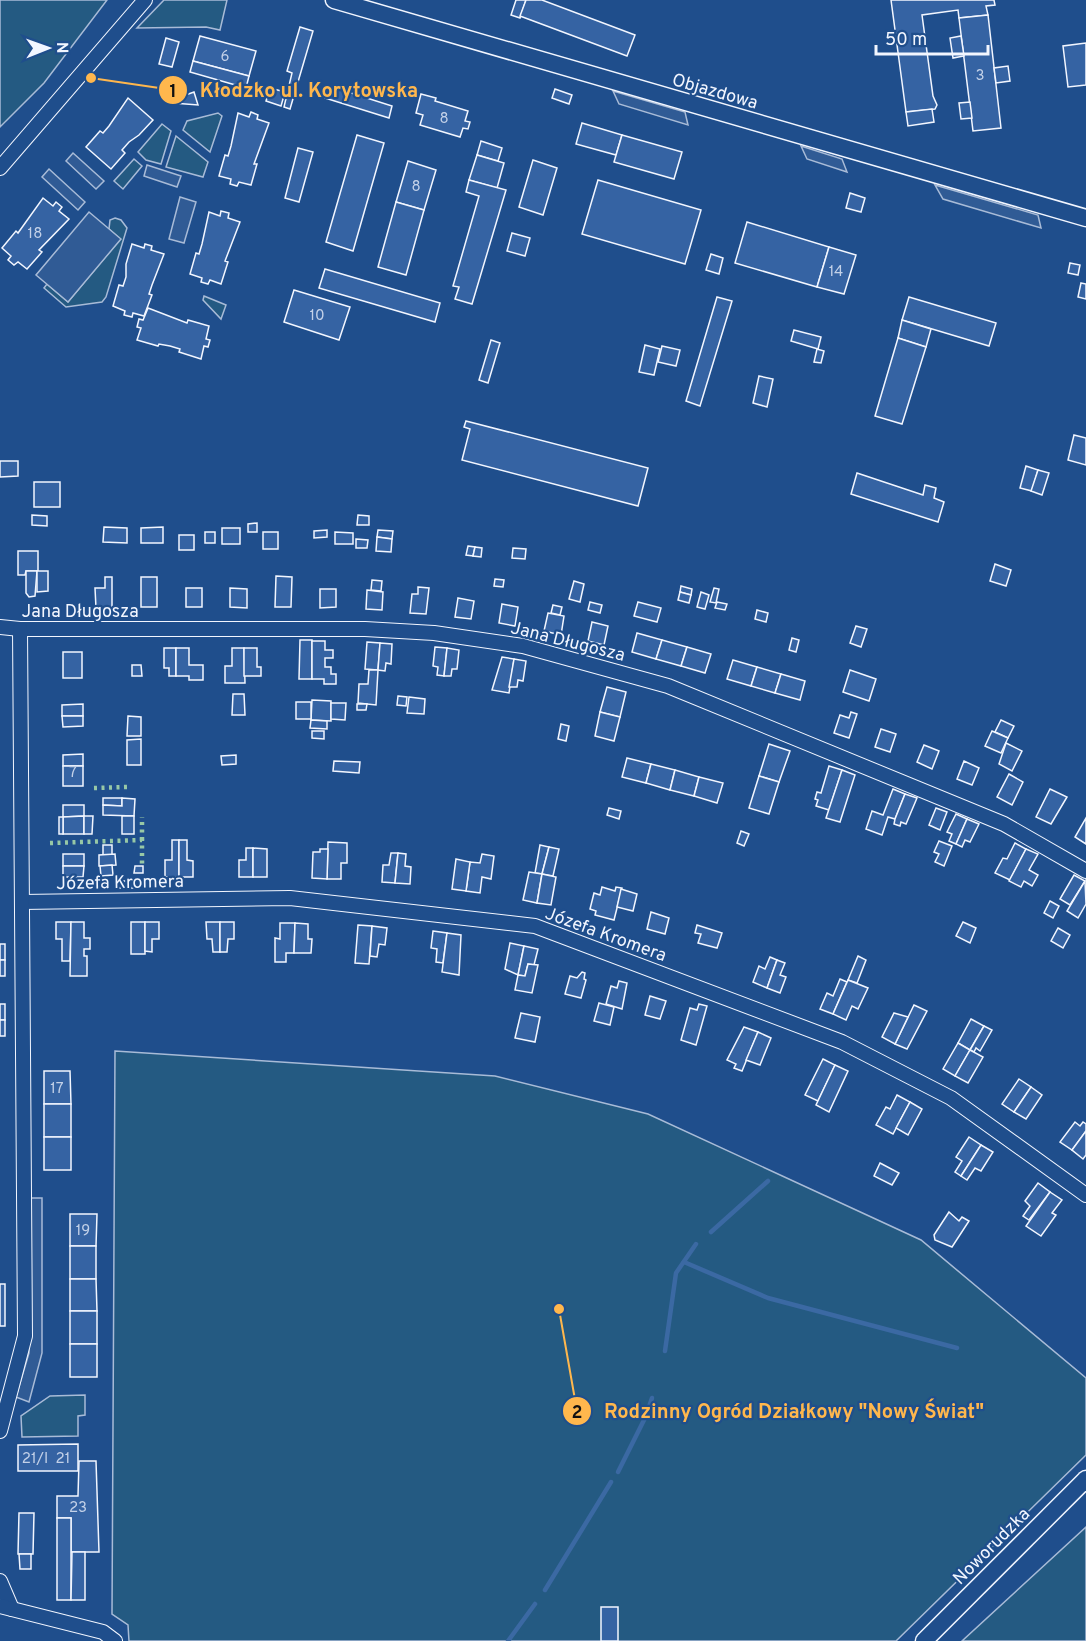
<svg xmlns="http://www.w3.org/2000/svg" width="1086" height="1641" font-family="Overpass,sans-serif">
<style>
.green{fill:#245a82;stroke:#a8bbd7;stroke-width:1.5}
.parking{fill:#305b95;stroke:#a8bbd7;stroke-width:1.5}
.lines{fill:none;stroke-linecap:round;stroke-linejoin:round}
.stream{stroke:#3b69a3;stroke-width:4.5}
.building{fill:#3563a3;stroke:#f2f6ff;stroke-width:1.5}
.minor-casing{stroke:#f2f6ff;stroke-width:16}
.tertiary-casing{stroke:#f2f6ff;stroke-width:19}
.minor{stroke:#1f4e8c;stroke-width:14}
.tertiary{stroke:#1f4e8c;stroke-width:16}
.hedge{stroke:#97c8a6;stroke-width:4.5;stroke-dasharray:3 4.5;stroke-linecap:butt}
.labels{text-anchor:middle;stroke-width:4.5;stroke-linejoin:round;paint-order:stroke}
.number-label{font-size:15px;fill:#c3d1e8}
.street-label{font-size:18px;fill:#f2f6ff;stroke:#1f4e8c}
.leader{fill:none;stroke:#ffb74d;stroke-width:2}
.callout-dot{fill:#ffb74d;stroke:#1f4e8c;stroke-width:2}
.mark-label{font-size:18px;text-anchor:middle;font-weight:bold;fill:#111}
.callout-label{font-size:20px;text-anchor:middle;font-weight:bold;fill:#ffb74d;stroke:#1f4e8c;stroke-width:4.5;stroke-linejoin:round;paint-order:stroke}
</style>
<rect width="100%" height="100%" fill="#1f4e8c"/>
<g class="green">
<path d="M0 0H107L44 83 0 127Z"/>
<path d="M164 0H227L220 30 206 27 137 28Z"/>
<path d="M218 113 222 116 210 152 183 130 187 121Z"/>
<path d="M162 124 171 131 161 164 146 160 138 152Z"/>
<path d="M176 136 208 162 203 177 166 167Z"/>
<path d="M134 159 142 166 123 189 114 181Z"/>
<path d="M115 218 121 220 127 228 106 297 102 302 66 307 44 288 47 284 68 302 120 239 109 229 110 220Z"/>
<path d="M204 296 226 305 221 319 203 300Z"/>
<path d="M115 1051 495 1076 648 1114 921 1240 1086 1378V1455L896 1641H129L128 1625 112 1614Z"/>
<path d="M85 1395V1415L78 1416V1436L22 1437 21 1416 50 1396Z"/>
<path d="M1086 1527V1641H962Z"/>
</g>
<g class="parking">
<path d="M613 91 685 112 688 125 619 104Z"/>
<path d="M801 146 842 159 847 172 807 159Z"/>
<path d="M73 153 104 181 96 189 66 161Z"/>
<path d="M147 165 181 176 177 187 144 176Z"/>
<path d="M49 169 85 202 78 210 42 177Z"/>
<path d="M935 185 1038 215 1041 228 943 199Z"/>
<path d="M180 197 196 202 184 243 169 239Z"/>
<path d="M89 212 121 239 68 302 36 275Z"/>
<path d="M28 1198H42V1353L29 1402 16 1397 29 1353Z"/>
</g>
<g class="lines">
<g class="stream">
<path d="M711 1232 768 1181"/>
<path d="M684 1262 768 1298 957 1348"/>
<path d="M665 1351 676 1273 696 1244"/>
<path d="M618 1472 646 1416 652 1398"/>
<path d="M545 1590 611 1482"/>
<path d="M508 1641 535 1604"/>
</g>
</g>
<g class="building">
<path d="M516 0H526L520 18 511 15Z"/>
<path d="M526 0H542L635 35 627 56 520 16Z"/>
<path d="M891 0H994L995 5 986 6 988 15 959 18 958 10 922 15 933 96 937 105 935 109 906 112Z"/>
<path d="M988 15 1001 128 973 131 959 18Z"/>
<path d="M300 27 313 31 290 109 284 107 292 73 287 71Z"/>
<path d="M200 36 256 51 249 76 193 61Z"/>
<path d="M961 36 964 56 953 58 950 38Z"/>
<path d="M166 38 179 42 172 67 159 64Z"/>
<path d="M1086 43V85L1068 87 1063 46Z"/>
<path d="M193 61 249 76 246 88 190 72Z"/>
<path d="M1008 66 1010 81 996 83 994 68Z"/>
<path d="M329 86 392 106 389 118 325 98Z"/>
<path d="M270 88 285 92 281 106 266 101Z"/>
<path d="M555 89 572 95 569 104 552 98Z"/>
<path d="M194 92 198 105 173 103V95L182 93 183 96Z"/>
<path d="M421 94 436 98 435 101 468 111 465 121 470 122 468 129 463 128 460 137 420 125 423 115 416 113Z"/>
<path d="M128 98 153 120 139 135 129 142 122 150 125 153 111 169 86 147 100 131 103 133 109 126Z"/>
<path d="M970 102 972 118 961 119 959 103Z"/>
<path d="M932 109 934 122 908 126 906 112Z"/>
<path d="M251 112 258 115 257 119 269 123 254 164H257L251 185 239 182 237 186 230 184 231 179 219 176 225 155 228 156 231 146 238 113 249 117Z"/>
<path d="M582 123 622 135 616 155 576 144Z"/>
<path d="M357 135 384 143 353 251 326 242Z"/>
<path d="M622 135 682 152 674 179 614 162Z"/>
<path d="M481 141 502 148 498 161 477 155Z"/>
<path d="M298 148 313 152 299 202 285 198Z"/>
<path d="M477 155 504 163 497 188 469 180Z"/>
<path d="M533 160 557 168 543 215 519 207Z"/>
<path d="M408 161 436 170 424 210 396 202Z"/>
<path d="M469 180 506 190 472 304 455 299 459 287 453 286 479 196 466 192Z"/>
<path d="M598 180 701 210 685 264 582 234Z"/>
<path d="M850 193 865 198 861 212 846 208Z"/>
<path d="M43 198 53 206 56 202 62 207 59 211 69 219 39 250 42 252 27 269 18 262 14 265 8 260 11 256 2 248 16 231 18 233Z"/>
<path d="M396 202 424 210 406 275 378 267Z"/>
<path d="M221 211 229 213 228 218 240 222 225 261 228 262 221 284 210 280 208 284 201 282 202 278 190 274 196 253 199 254 202 244 209 212 220 216Z"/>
<path d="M747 222 829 247 817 287 735 263Z"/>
<path d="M512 233 530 238 525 256 507 251Z"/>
<path d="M132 244 144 248 145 244 152 246 151 250 164 254 152 285 149 294 152 295 144 316 133 313 132 317 124 315 125 311 113 306 119 285 123 286 126 277V264Z"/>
<path d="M829 247 856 255 844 294 817 287Z"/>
<path d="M711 254 723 258 719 274 706 270Z"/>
<path d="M1070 263 1080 265 1078 275 1068 273Z"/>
<path d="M325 269 440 303 435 322 319 288Z"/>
<path d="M1081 283 1086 284V299L1078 297Z"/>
<path d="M294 290 350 307 339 340 284 322Z"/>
<path d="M717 297 732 301 700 406 686 401Z"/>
<path d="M909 297 996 323 989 346 902 320Z"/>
<path d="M148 308 187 323 188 320 209 326 206 339 210 340 208 347 204 346 201 359 179 352 180 349 170 346 159 344 158 346 137 340 141 328 137 327 139 319 143 320Z"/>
<path d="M902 320 931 329 926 347 898 338Z"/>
<path d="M794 330 821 337 818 349 791 341Z"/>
<path d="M898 338 926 347 902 424 875 416Z"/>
<path d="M491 340 500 343 488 383 479 380Z"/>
<path d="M645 345 660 349 654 375 639 372Z"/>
<path d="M662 346 680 350 676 366 658 362Z"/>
<path d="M817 349 824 351 821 363 814 362Z"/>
<path d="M759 376 773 379 767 407 753 403Z"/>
<path d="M466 421 648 468 638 506 462 460 470 429 464 427Z"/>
<path d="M1074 435 1086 438V465L1068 460Z"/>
<path d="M0 461H18V476L0 477Z"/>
<path d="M1026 466 1038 470 1032 491 1020 488Z"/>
<path d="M1038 470 1049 473 1042 495 1031 491Z"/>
<path d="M857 473 923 495 925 485 936 488 934 498 944 502 938 522 851 494Z"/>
<rect x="34" y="482" width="26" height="25"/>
<path d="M32 515 47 516V526L32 525Z"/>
<path d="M358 515 369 516V525H357Z"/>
<path d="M257 523V532H248V524Z"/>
<path d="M104 527 127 528V543L103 542Z"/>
<path d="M163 527V543H141V528Z"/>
<rect x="222" y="528" width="18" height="16"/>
<path d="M327 530V537L314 538V531Z"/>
<path d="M378 530 393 531 392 539 377 537Z"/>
<rect x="205" y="532" width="10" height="11"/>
<rect x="263" y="532" width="15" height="17"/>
<path d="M335 532 353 533V544H335Z"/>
<rect x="179" y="535" width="15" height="15"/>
<path d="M377 537 392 539 391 552 376 551Z"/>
<path d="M356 539 368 540 367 548H356Z"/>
<path d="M468 546 475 547 473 556 466 555Z"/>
<path d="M475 547 482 548 481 557 473 556Z"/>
<path d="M513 548 526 549 525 559 512 558Z"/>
<path d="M18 551H38V571H26L25 575H18Z"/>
<path d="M995 564 1011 570 1006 586 990 581Z"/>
<path d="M26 571H37L35 596 29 597 26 593Z"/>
<path d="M37 571H48V591L37 592Z"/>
<path d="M276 576 292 577 291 607H275Z"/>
<path d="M105 577H112V608H96L95 588H105Z"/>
<rect x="141" y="577" width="16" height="30"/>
<path d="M495 579 504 580 503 587 494 586Z"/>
<path d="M372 580 382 581 381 591 371 590Z"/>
<path d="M574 581 584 584 580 602 569 599Z"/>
<path d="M681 586 692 589 691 595 680 592Z"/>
<path d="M418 587 429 588 426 614 410 613 412 594H418Z"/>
<rect x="186" y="588" width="16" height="19"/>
<path d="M230 588 247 589V608L230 607Z"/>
<path d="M714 588 719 589 716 603 710 602Z"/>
<path d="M320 589H336V607L320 608Z"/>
<path d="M367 590 383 592 382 610 366 609Z"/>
<path d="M680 592 691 595 689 603 678 600Z"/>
<path d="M701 592 709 595 705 609 697 607Z"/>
<path d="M458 598 474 601 471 619 455 617Z"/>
<path d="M590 602 602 605 600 613 588 610Z"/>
<path d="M638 602 661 608 657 622 634 616Z"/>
<path d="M717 602 727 604 725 610 715 608Z"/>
<path d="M502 604 518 607 515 626 499 623Z"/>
<path d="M553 605 562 607 560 615 551 613Z"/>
<path d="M757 610 768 613 766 622 755 619Z"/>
<path d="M548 613 564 616 561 635 544 631Z"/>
<path d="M592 622 608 626 604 645 588 641Z"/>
<path d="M856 626 867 629 861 647 850 643Z"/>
<path d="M637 633 662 640 656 659 632 652Z"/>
<path d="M792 638 799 640 796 652 789 650Z"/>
<path d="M300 640H312V679H299Z"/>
<path d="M662 640 687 647 681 666 656 659Z"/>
<path d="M312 641H325V650H333V658H325V667H331V674H336V684H324V679H312Z"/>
<path d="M367 642 380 643 378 670 365 669Z"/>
<path d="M380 643 392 644 391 664 386 663 385 671 378 670Z"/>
<path d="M435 647 447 648 444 676 437 675 438 667 433 666Z"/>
<path d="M687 647 711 654 705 673 681 666Z"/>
<path d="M164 648H176V676H169V668H164Z"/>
<path d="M176 648H189V665H203V680H189V676H176Z"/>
<path d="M232 648H244L245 683H225V666H232Z"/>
<path d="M244 648H257V667H261V676H244Z"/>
<path d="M447 648 459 650 457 669H452L451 676H444Z"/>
<rect x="63" y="652" width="19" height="26"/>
<path d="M502 657 514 659 509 693 492 690Z"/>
<path d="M514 659 526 661 523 681 518 680 517 687H509Z"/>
<path d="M733 660 757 667 751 686 727 679Z"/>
<path d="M132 665H141L142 676H132Z"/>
<path d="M757 667 781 674 775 693 751 686Z"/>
<path d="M369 670H378L376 705 358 703 359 684H368Z"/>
<path d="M850 670 876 679 869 701 843 692Z"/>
<path d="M781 674 805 681 800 700 775 693Z"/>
<path d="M607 687 626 692 620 717 600 712Z"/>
<path d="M233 694H244L245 715H232Z"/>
<path d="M398 696 407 697 406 706 397 705Z"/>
<path d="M409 697 425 699 424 714 407 713Z"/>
<path d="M312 700 331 701V721L311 720Z"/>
<rect x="296" y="702" width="15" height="17"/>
<path d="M331 703H346L345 720 331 719Z"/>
<path d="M83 704V716H62V705Z"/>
<path d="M357 704H367L366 710H357Z"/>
<path d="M600 712 620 717 614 741 595 736Z"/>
<path d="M851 712 857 714 849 738 834 733 840 715 849 718Z"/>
<path d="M62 716H83V726L63 727Z"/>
<path d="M128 716 141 717V736H127Z"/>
<path d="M311 720 327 721V729L310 728Z"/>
<path d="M1001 720 1014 726 1008 738 995 732Z"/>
<path d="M561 724 569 726 566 741 558 739Z"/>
<path d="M881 729 896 734 890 752 875 747Z"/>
<path d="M312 731H324V739L312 738Z"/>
<path d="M992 731 1008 738 1001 753 985 746Z"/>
<path d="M141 739V765H127V740Z"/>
<path d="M1006 743 1022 751 1012 771 999 764Z"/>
<path d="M769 744 790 751 779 782 759 776Z"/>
<path d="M924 745 939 751 932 769 917 762Z"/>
<path d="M83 754V766H63V755Z"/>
<path d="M236 755V764L222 765 221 756Z"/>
<path d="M627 758 651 764 646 783 622 777Z"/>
<path d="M334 761 360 762 359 773 333 771Z"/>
<path d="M964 761 979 768 972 785 957 779Z"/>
<path d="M651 764 675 770 670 790 646 783Z"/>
<rect x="63" y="766" width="20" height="20"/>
<path d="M829 766 842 770 829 810 816 806 818 800 815 799 817 792 821 793Z"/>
<path d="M675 770 699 777 694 796 670 790Z"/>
<path d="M842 770 855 775 840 822 826 818Z"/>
<path d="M1009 774 1023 782 1012 805 997 797Z"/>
<path d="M759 776 779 782 769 814 749 808Z"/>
<path d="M699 777 723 783 717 803 694 796Z"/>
<path d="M893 789 905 794 895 819 888 817 882 835 866 829 872 811 883 815Z"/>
<path d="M1050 789 1067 797 1051 824 1036 817Z"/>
<path d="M905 794 917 798 906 824 901 822 900 826 894 824 895 819Z"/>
<path d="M103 798H122V806L103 805Z"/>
<path d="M122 798 135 799 134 816 103 815V805L122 806Z"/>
<path d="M63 805H84V816L63 817Z"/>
<path d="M609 808 621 811 619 819 607 815Z"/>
<path d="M936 808 947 812 940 830 929 825Z"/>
<path d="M956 814 967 819 956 844 949 841 952 834 947 832Z"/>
<path d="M84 816V834H63V817Z"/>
<path d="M84 816H93L92 834H84Z"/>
<rect x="122" y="816" width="12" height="18"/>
<rect x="59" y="817" width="4" height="17"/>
<path d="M1086 818V844L1075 837Z"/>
<path d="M967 819 979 824 970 842 965 840 962 847 956 844Z"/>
<path d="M741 831 749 834 744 846 737 843Z"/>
<path d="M172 840H179V877H165V860H172Z"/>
<path d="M179 840H187V860L193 861V877H179Z"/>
<path d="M939 841 952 846 944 866 935 862 939 854 934 852Z"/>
<path d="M328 842 347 843V863H341V879H327Z"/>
<path d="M1015 843 1026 849 1010 880 995 873 1003 858 1007 859Z"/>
<rect x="103" y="845" width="9" height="10"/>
<path d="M540 845 549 847 542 874 535 873Z"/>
<path d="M549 847 559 849 553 876 542 874Z"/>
<path d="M246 848H253V877H239V860H246Z"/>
<path d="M253 848 267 849V877H253Z"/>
<path d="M320 849H328L327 879 312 878 313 852H320Z"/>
<path d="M1026 849 1038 854 1029 870 1038 875 1032 886 1024 881 1021 887 1009 881Z"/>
<path d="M391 853H398L395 883 382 882 383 865H389Z"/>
<path d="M398 853 406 854 405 866 411 867 410 884 395 883Z"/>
<rect x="63" y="854" width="21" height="12"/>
<path d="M115 854 116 865 99 866V855Z"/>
<path d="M482 854 494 856 491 879 482 877 480 893 466 891 470 862 480 863Z"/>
<path d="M456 859 470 862 466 891 452 889Z"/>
<path d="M112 865 113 875 101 876 100 866Z"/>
<path d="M63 866H84L83 877H63Z"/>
<path d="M135 866H143V873H134Z"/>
<path d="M529 872 542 874 537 903 523 900Z"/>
<path d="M542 874 556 877 551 905 537 903Z"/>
<path d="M1074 875 1085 881 1070 905 1060 899Z"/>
<rect x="118" y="881" width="16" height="7"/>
<path d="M1085 881 1086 904 1078 918 1067 911Z"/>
<path d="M602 887 615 891 616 887 622 888 614 920 595 915 596 911 590 909 594 893 600 895Z"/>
<path d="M621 889 637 894 633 911 617 907Z"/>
<path d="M1050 901 1059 906 1053 918 1044 913Z"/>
<path d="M651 912 669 918 665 934 647 929Z"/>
<path d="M56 922H71L70 961H62V939H56Z"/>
<path d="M71 922H84V938H90V949H84V956H87V976H70Z"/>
<rect x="131" y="922" width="14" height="32"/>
<path d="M145 922H159V939H152V952L145 951Z"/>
<path d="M206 922H220V952H213L212 939H207Z"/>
<path d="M220 922H234V939H228L227 952H220Z"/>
<path d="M963 922 976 928 970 943 956 936Z"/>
<path d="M280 923H295L294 953H286V962H275V938L280 939Z"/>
<path d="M295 923 308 924V939H312L311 953H294Z"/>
<path d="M358 925 372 926 369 964 355 963Z"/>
<path d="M697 925 722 933 717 948 698 943 701 934 695 933Z"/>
<path d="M372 926 387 928 385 945 379 944 377 957 370 956Z"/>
<path d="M1058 928 1070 935 1063 948 1051 941Z"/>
<path d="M433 931 447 933 443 963 436 962 437 949 431 948Z"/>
<path d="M447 933 461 935 459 975 442 972Z"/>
<path d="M510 943 524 946 518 975 505 969Z"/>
<rect x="0" y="944" width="5" height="16"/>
<path d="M524 946 538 949 534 965 528 964 525 976 518 975Z"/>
<path d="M858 956 866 960 857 983 848 980Z"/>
<path d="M770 957 777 960 767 988 753 982 759 966 765 969Z"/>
<rect x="0" y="960" width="5" height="16"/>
<path d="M777 960 785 963 780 975 786 977 780 993 767 988Z"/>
<path d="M528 964 538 965 532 993 515 990 518 975 525 976Z"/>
<path d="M582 972 585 973 584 979 586 980 581 998 565 994 570 976 577 978Z"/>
<path d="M840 979 847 982 833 1014 820 1009 827 993 833 996Z"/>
<path d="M848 980 868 988 858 1009 852 1006 846 1020 833 1014Z"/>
<path d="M619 981 627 983 622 1009 606 1004 611 986 617 988Z"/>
<path d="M650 996 666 1001 660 1019 645 1015Z"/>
<path d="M599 1003 614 1007 610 1025 594 1021Z"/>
<rect x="0" y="1004" width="5" height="16"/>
<path d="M699 1004 707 1006 696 1045 681 1040 690 1008 697 1010Z"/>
<path d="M914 1005 927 1011 907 1049 895 1044Z"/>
<path d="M521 1013 540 1017 535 1042 515 1038Z"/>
<path d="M894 1013 908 1017 895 1044 882 1037Z"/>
<path d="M971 1019 984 1026 970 1050 958 1043Z"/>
<rect x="0" y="1020" width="5" height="16"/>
<path d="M984 1026 992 1030 980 1051 976 1048 974 1052 970 1050Z"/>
<path d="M744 1027 758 1032 742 1071 734 1068 736 1064 727 1060Z"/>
<path d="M758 1032 771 1038 760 1065 746 1060Z"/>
<path d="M958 1043 970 1050 955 1076 943 1069Z"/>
<path d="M970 1050 983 1057 968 1083 955 1076Z"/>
<path d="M823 1059 835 1065 818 1101 805 1095Z"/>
<path d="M835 1065 848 1071 829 1112 816 1105Z"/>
<path d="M44 1071H70L71 1104H44Z"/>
<path d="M1019 1079 1031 1087 1014 1112 1002 1104Z"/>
<path d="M1031 1087 1042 1095 1026 1119 1014 1112Z"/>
<path d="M897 1095 910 1102 893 1134 876 1125 886 1107 890 1109Z"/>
<path d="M910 1102 922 1109 908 1135 896 1128Z"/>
<rect x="44" y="1104" width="27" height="33"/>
<path d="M1075 1122 1080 1126 1083 1122 1086 1124V1131L1072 1150 1060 1142Z"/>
<path d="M1086 1131V1155L1083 1159 1072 1150Z"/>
<rect x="44" y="1137" width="27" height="33"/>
<path d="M969 1137 981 1145 961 1176 955 1172 962 1161 956 1157Z"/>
<path d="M981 1145 993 1152 981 1171 975 1168 967 1180 961 1176Z"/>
<path d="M880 1163 899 1173 892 1185 874 1176Z"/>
<path d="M1038 1183 1050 1192 1029 1220 1023 1216 1030 1206 1025 1201Z"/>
<path d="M1050 1192 1062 1200 1052 1213 1056 1215 1041 1236 1026 1226Z"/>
<path d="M949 1212 959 1221 962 1217 969 1221 952 1247 935 1240 934 1235Z"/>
<path d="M70 1214H97L96 1246H70Z"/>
<rect x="70" y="1246" width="26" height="33"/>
<path d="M70 1279H96L97 1311H70Z"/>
<rect x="0" y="1284" width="5" height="42"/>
<rect x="70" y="1311" width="27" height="33"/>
<rect x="70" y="1344" width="27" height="33"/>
<path d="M78 1444V1471H18V1445Z"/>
<path d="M79 1461H96L99 1552H71V1518H57V1496H78Z"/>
<path d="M19 1513H34L33 1554H18Z"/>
<rect x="57" y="1518" width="14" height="82"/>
<path d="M72 1552H85V1600H71Z"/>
<path d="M19 1554H31V1569H20Z"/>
<rect x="601" y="1607" width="17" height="34"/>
</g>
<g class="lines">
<g class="minor-casing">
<g id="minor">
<path d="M0 168 145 0"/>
<path d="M0 627 20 629H365L434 633 523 646 668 686 1004 824 1086 871"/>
<path d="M22 902 290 898 535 926 842 1042 951 1098 1086 1195"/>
<path d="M0 1431 25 1336 20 629"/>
<path d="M0 1581 12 1609"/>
<path d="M0 1606 103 1632 115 1641"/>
</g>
</g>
<g class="tertiary-casing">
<g id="tertiary">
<path d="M334 0 1086 218"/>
<path d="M924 1641 1086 1479"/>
</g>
</g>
<use href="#minor" class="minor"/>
<use href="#tertiary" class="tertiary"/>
<g class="hedge">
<path d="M94 788 127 787"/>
<path d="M142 840V817"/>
<path d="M50 843 142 840V864"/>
</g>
</g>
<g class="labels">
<g class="number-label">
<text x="225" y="61">6</text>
<text x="980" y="80">3</text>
<text x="444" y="123">8</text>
<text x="416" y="191">8</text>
<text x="35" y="238">18</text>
<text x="836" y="276">14</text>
<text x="317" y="320">10</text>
<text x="73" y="777">7</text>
<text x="57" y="1093">17</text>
<text x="83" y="1235">19</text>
<text x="35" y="1463">21/I</text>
<text x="63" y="1463">21</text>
<text x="78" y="1512">23</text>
</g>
<g class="street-label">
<text transform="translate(715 91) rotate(16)" y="6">Objazdowa</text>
<text x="80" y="617">Jana Długosza</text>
<text transform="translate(568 641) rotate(14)" y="6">Jana Długosza</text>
<text transform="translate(120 882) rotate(-1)" y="6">Józefa Kromera</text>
<text transform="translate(606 934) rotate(20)" y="6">Józefa Kromera</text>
<text transform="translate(991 1546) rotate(-45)" y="6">Noworudzka</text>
</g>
</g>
<path class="leader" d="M91 78L173 90M559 1309L577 1411"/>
<g class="callout-dot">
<circle cx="91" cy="78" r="6"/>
<circle cx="559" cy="1309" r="6"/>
<circle cx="173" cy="90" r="15"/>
<circle cx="577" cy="1411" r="15"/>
</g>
<g class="mark-label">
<text x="173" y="97">1</text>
<text x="577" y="1418">2</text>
</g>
<g class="callout-label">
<text x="309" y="97">Kłodzko ul. Korytowska</text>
<text x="794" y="1418">Rodzinny Ogród Działkowy "Nowy Świat"</text>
</g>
<g transform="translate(48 48) rotate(89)" stroke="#1f4e8c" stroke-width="4.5" paint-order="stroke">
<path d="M0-4.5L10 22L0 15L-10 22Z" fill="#f2f6ff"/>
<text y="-9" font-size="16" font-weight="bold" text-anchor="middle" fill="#f2f6ff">N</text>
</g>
<path d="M876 45v9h112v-9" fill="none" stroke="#f2f6ff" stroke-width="3"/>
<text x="885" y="45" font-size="18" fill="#f2f6ff" stroke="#1f4e8c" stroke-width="4.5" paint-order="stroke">50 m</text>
</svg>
